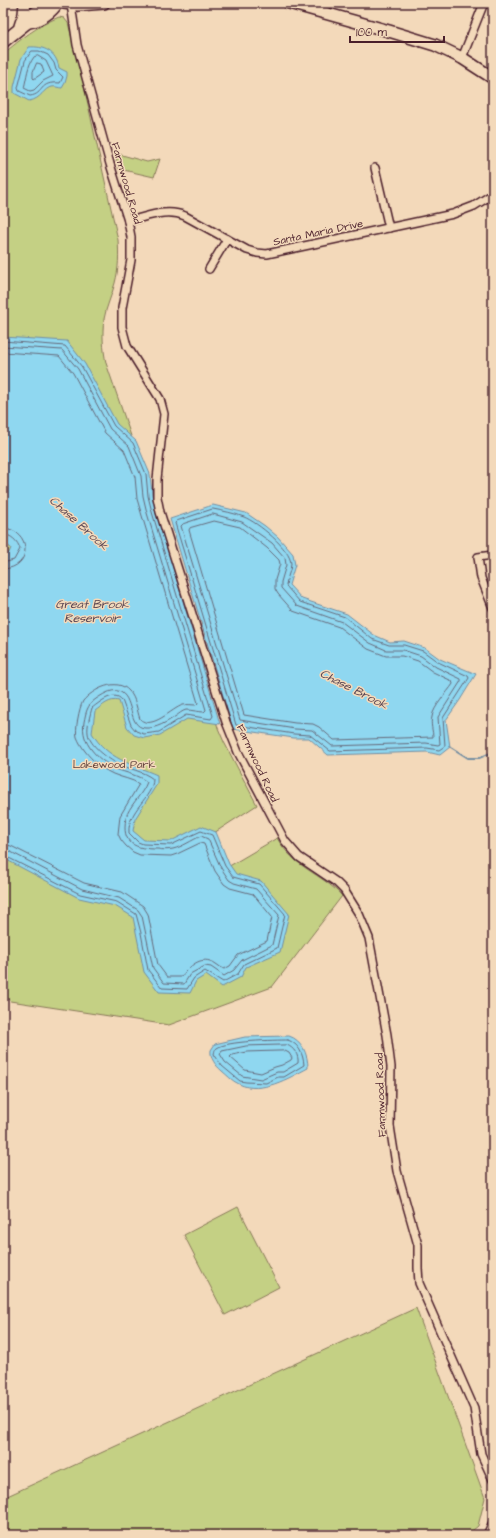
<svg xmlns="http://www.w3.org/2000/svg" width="496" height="1538" font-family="'Architects Daughter',sans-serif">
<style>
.green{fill:#c4d084;stroke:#877858}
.water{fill:#8fd7f0;stroke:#738da1}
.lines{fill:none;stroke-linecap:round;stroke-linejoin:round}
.shore{stroke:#66697a;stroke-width:1}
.stream{stroke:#738da1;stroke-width:2}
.minor-casing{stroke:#4a1f2b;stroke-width:10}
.secondary-casing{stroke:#4a1f2b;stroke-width:14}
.minor{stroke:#f3d9ba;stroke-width:7}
.secondary{stroke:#f3d9ba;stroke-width:11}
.labels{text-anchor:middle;stroke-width:3;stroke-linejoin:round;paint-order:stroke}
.street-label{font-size:11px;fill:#4a1f2b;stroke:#f3d9ba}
.park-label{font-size:11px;fill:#62423d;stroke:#f3d9ba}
.water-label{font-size:12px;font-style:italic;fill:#584452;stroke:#f3d9ba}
</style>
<rect width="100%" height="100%" fill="#f3d9ba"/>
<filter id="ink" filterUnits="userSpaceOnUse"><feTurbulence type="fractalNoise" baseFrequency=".025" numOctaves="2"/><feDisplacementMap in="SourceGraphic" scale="8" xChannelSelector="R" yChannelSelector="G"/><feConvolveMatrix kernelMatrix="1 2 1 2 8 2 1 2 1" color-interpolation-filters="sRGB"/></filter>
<g filter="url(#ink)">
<g class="green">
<path d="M59 17 64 18 68 23 81 73 118 240C119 255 119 268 115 283 112 295 106 307 104 319 102 334 103 348 106 363L144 474 218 728 224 742 257 805 177 857 209 878 277 838C295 869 320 872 342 896L272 987 169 1025 10 1001 3 994V54C21 39 37 26 59 17Z"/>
<path d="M115 153 147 162 160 159 154 177 119 169Z"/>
<path d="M238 1207 279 1287 225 1315 184 1235Z"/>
<path d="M416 1308 485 1498 478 1526 467 1535H3V1498Z"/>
</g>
<g class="water">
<path d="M29 47C44 46 56 51 59 68L67 72V76L65 83 62 88C59 88 55 86 52 87 43 88 42 99 29 101L14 93V87L21 59Z"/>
<path d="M3 337 67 341 85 364 117 424 136 441 150 474 152 495 156 511 220 724 187 719 160 735 144 738 134 735 127 727 119 701C110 698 102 706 95 711L92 733C107 759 132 764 157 775V784L135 819 133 831 144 840 171 841 201 826 216 832 229 864 236 874 261 881 289 914 280 952 246 967 241 977 222 987 206 975 196 981 190 993 159 992 144 972 133 917 115 906 79 898 3 858V554L9 553 11 548 3 542Z"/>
<path d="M213 505 246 513 265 526 278 537 293 554 295 565 289 585 302 599 347 614 374 635 390 642 404 641 425 648 440 659 476 674 460 700 446 720 450 747 440 755 427 752 328 755 309 738H294L233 729 170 519Z"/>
<path d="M289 1036C302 1040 308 1054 308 1068 289 1078 261 1095 239 1084 232 1081 227 1075 222 1071 215 1065 210 1058 211 1050L215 1044 219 1043 245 1037Z"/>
</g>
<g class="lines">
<g class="shore">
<path d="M32 51H39L48 55 54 63 56 70 63 77 60 83C38 81 45 94 30 96L19 91 18 88 25 61Z"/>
<path d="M38 56 46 61 53 76 43 81 34 90 30 91 24 88C27 77 27 66 34 57Z"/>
<path d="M37 63 41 64 44 72 34 79 33 78V72Z"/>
<path d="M3 341 65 346 82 367 114 426 133 443 146 474 148 496 152 512 213 716 211 719 186 715 159 732 144 734 136 731 131 725 122 700C114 690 100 702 92 708 90 715 87 726 88 733 89 745 108 759 118 764 129 769 143 771 153 779 153 798 127 810 129 833L138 842 143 844 171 845 201 831 212 835 225 866 233 877 259 884 285 914 277 948 244 964 238 974 223 982 205 971 194 978 187 989 162 988 148 970 141 933 136 914 117 902 80 894 3 855"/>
<path d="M3 346 62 350 78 369 110 429 129 446 141 476 143 496 147 513 206 710 204 712C199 712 192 710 186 710 182 711 179 714 176 716 167 722 156 729 145 728 127 727 135 696 118 691 111 689 102 695 96 699 87 705 86 712 84 722 80 743 98 760 116 769 126 773 138 775 147 782 143 794 128 807 126 818 121 844 135 849 158 849 162 850 168 850 173 849 182 847 192 840 201 836L208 839 221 868 229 880 234 883 256 889 279 915 272 945 242 960 234 970 224 976 211 967 205 966 190 974 184 984 164 983 153 968 142 916 138 910 119 898 82 889 9 851 3 850"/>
<path d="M3 352 59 356 73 373 105 433 124 450 135 477 137 499 198 703 196 705C192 705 188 704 183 705 172 708 152 731 140 719 137 711 136 698 129 691 117 677 93 689 83 701 79 708 75 730 77 737 79 742 82 747 85 751 92 760 102 769 113 774 122 778 132 779 139 784L120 816 118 834 121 840 126 846 133 852 140 855 171 856 177 854 200 843 204 844 215 871 224 884 230 888 253 894 272 917 267 941 238 955 230 966 224 969C219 967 215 962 210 961 198 957 187 969 181 977H167L158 965 148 914 143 906 122 892 84 883 11 846 3 844"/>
<path d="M213 509C223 511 234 513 244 517 257 522 291 549 291 564 291 572 286 578 286 586L300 602 345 617 372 639 389 645H404L423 651 438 662 468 676 469 678 443 718 445 746 439 750 427 748 330 751 310 735 294 734 236 725 175 523 177 521Z"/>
<path d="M213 514 242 522 272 543 285 558 286 565 281 582V588L297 606 342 622 370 643 386 650H403L421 656 436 667 461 679V681L438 717 440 744 438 745 426 743 332 746 312 730 295 729 240 720 181 526 183 524Z"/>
<path d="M214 521 240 527 267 548 279 560 280 564 275 580V589L278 594 293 611 339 627 368 649 386 656H402L418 661 433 672 452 681 453 684C447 693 433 707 432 717 430 724 433 731 433 737L334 740 319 727 313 724 295 723 244 715 189 530 190 528Z"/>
<path d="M3 528C31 529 34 568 3 569"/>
<path d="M3 534C11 535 18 541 20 549L14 560 3 563"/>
<path d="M288 1040C299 1044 303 1054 304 1065L284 1077H278L266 1083 246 1082 240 1081 222 1066 214 1054C215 1051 214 1050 217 1048 226 1041 275 1040 288 1040Z"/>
<path d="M287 1045C294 1048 299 1055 298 1063L283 1072H277L261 1079 242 1076 225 1062 220 1054 222 1051 246 1046Z"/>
<path d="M285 1051 289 1053 292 1058 291 1060 282 1065 275 1067 261 1073 245 1070 230 1057 232 1055 247 1052Z"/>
</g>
<path class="stream" d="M449 746 468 758H479L493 752"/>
<g class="minor-casing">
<g id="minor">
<path d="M71 4 77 45 110 164 128 221 131 237V260L122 308V327L127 346 160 399 164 414 157 479V497L160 512 226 722 238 752 285 841 299 857 336 882 344 890 359 914 369 938 387 1035 391 1067 390 1126 397 1171 418 1245V1268L419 1283 474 1408 481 1454 493 1480"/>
<path d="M462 58 484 3"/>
<path d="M375 168 389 228"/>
<path d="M128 221C147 217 167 208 185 216L247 250 257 253 267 254 453 214 474 206 493 194"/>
<path d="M209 269 227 239"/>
<path d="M493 555 478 557 481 578 493 608"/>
<path d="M487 1535 493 1522"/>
</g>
</g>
<g class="secondary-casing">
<g id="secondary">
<path d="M64 3 78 5 104 3"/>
<path d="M289 3 389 31 435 45 462 58 493 78"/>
<path d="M29 22C39 21 52 12 57 3"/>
<path d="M20 26 24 14 25 3"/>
<path d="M3 42 28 22 33 14 49 3"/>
</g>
</g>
<use href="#minor" class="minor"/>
<use href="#secondary" class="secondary"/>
</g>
</g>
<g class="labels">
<g class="street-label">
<text transform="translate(127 183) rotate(74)" y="4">Farmwood Road</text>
<text transform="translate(318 232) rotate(-12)" y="4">Santa Maria Drive</text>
<text transform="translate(258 763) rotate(65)" y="4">Farmwood Road</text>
<text transform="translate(380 1095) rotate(-92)" y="4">Farmwood Road</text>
</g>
<g class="park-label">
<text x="114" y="768">Lakewood Park</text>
</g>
<g class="water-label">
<text transform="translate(79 523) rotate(42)" y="4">Chase Brook</text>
<text x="92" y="608">Great Brook<tspan x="92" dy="14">Reservoir</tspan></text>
<text transform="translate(354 689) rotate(27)" y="4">Chase Brook</text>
</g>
</g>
<rect width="496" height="1538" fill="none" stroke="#f3d9ba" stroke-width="16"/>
<rect x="8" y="8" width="480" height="1522" fill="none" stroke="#4a1f2b" stroke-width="1.5" filter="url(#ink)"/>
<path d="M350 36v6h94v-6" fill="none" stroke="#4a1f2b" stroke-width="2"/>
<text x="356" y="36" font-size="12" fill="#4a1f2b" stroke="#f3d9ba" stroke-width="3" paint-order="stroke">100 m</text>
</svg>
